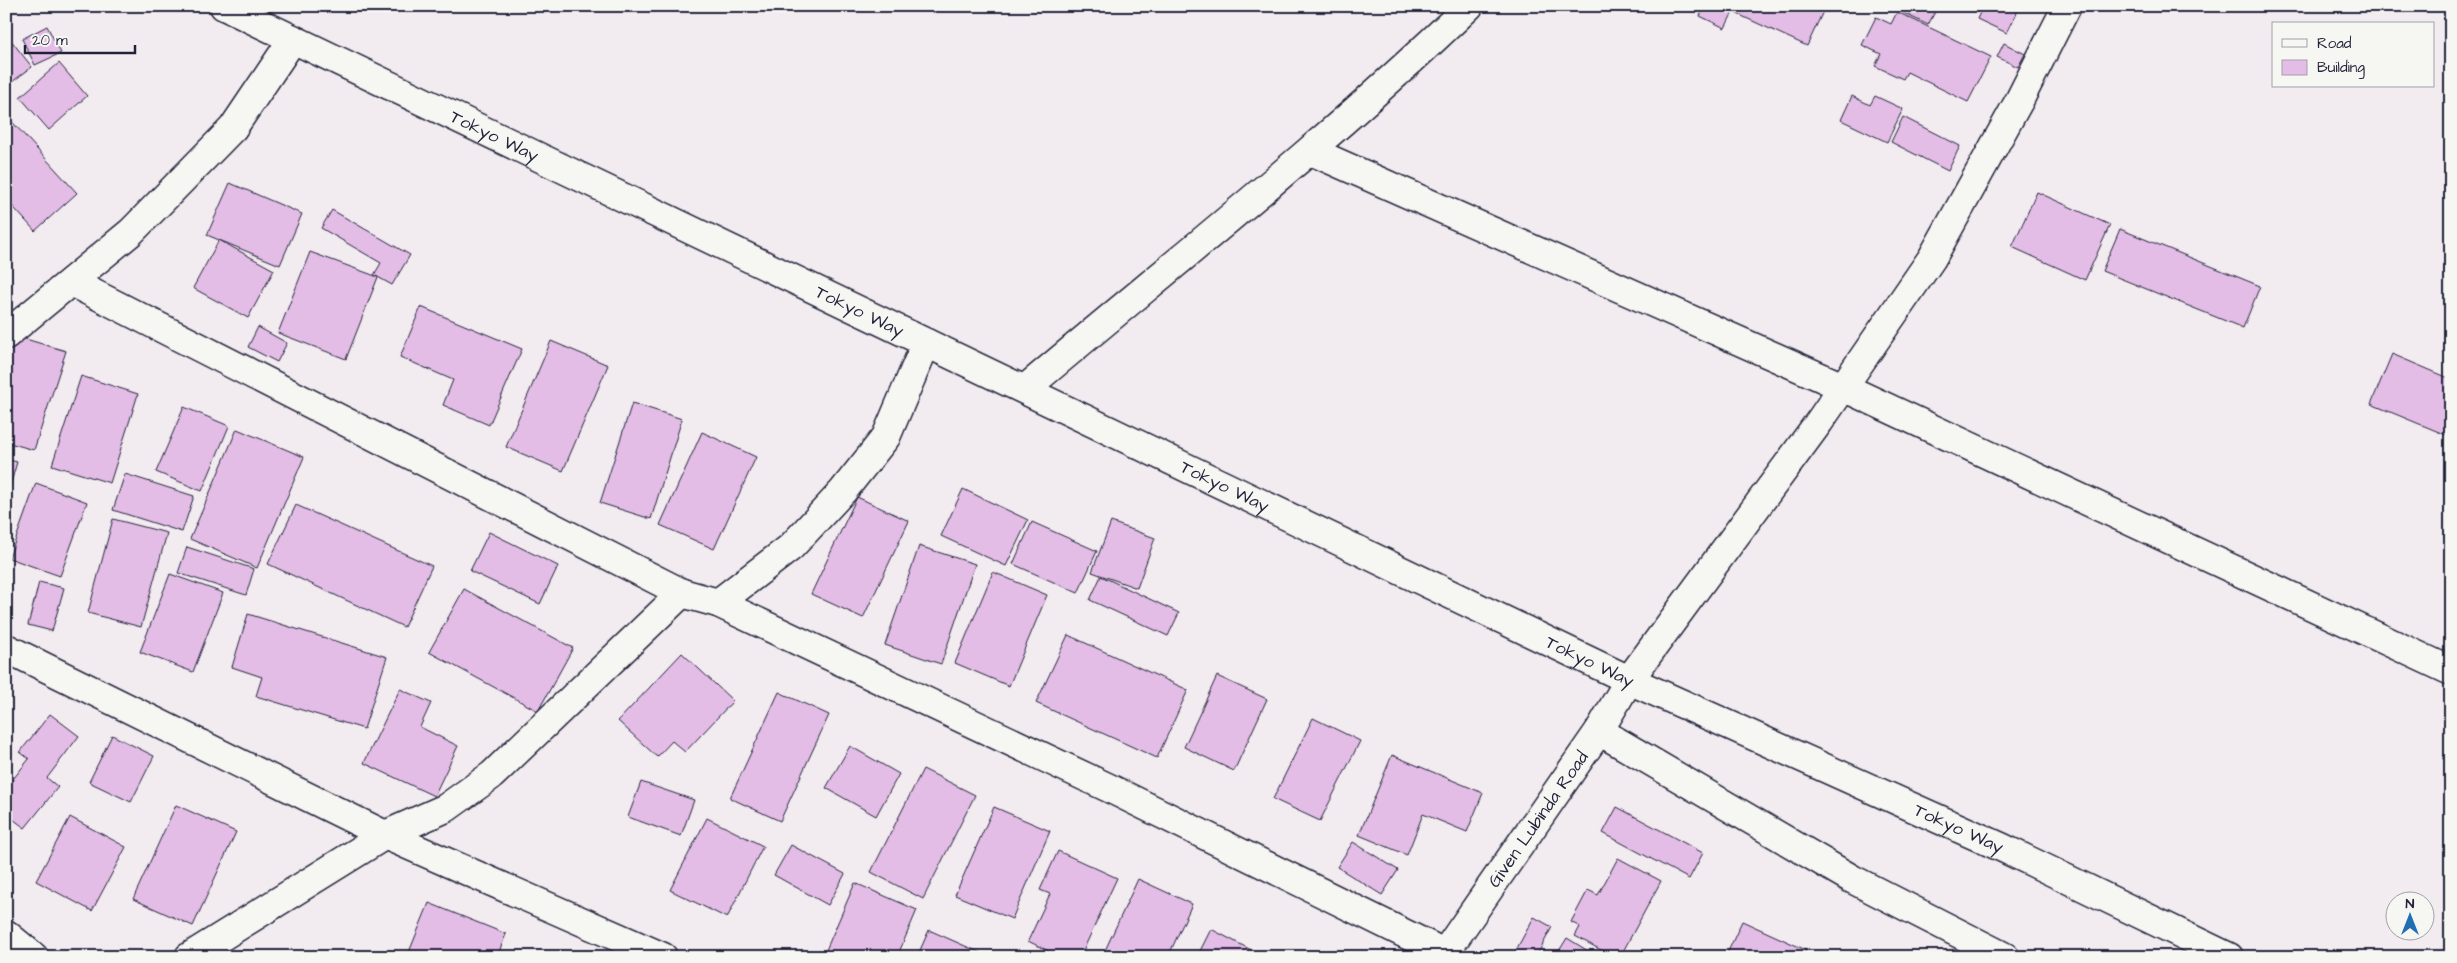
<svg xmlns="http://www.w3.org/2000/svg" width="2457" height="963" font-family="'Architects Daughter',sans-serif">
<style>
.building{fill:#e3bde6;stroke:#22223b}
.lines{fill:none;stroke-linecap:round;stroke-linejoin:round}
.street-casing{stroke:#22223b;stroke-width:31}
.secondary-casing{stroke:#22223b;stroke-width:31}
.street{stroke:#f6f6f2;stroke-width:28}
.secondary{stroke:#f6f6f2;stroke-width:28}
.labels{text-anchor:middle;stroke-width:4;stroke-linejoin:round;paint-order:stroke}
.street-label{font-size:18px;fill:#22223b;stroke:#f6f6f2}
</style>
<rect width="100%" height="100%" fill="#f2ebf0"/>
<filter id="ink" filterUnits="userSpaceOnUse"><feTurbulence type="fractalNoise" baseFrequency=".02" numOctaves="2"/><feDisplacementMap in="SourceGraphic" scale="10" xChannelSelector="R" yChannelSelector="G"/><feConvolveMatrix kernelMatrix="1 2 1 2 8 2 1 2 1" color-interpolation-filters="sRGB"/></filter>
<g filter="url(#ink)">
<g class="building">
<path d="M1705 6H1823L1825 7 1807 46 1733 12 1725 28 1700 16Z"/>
<path d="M1889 6H1934L1937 8 1928 25Z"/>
<path d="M1983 6H2020L2007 33 1977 19Z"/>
<path d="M1897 12 1991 57 1968 102 1907 72 1903 79 1875 66 1881 54 1862 45 1876 17 1891 24Z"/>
<path d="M47 26 61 53 35 65 22 39Z"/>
<path d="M6 34 32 67 8 85 6 82Z"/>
<path d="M2004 43 2025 54 2018 67 1997 57Z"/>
<path d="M59 63 87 96 49 130 20 97Z"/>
<path d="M1852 96 1870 105 1875 96 1903 109 1887 142 1841 120Z"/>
<path d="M6 115 77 193 35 231 6 199Z"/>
<path d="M1903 117 1960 146 1948 171 1891 142Z"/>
<path d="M230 183 302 214 280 265 207 235Z"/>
<path d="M2037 192 2110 225 2085 280 2012 247Z"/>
<path d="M332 210 410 255 392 285 374 275 381 263 321 228Z"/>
<path d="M2120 229 2260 286 2243 328 2102 271Z"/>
<path d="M219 240 274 270 248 318 193 288Z"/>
<path d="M310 252 378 277 346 359 278 333Z"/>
<path d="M421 307 522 349 489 425 443 405 453 380 400 357Z"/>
<path d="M258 327 287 343 277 362 248 347Z"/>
<path d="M12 335 66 351 34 450 6 442V353Z"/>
<path d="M551 341 608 365 563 471 506 447Z"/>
<path d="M2392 354 2451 379V437L2371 404Z"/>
<path d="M81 376 138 394 110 483 52 465Z"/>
<path d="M632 403 682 419 651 519 600 503Z"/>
<path d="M184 407 229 426 202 491 156 472Z"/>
<path d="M237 429 304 457 257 568 190 539Z"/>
<path d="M702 432 756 457 714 549 660 525Z"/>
<path d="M6 459 17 462 6 500Z"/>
<path d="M125 474 194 496 182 532 113 510Z"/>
<path d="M36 483 87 502 60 576 9 558Z"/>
<path d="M963 489 1028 520 1006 566 941 536Z"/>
<path d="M857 497 909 521 863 618 811 594Z"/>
<path d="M296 505 432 566 404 627 268 564Z"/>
<path d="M113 519 167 533 141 627 88 613Z"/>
<path d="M1032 522 1097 551 1078 593 1013 564Z"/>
<path d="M1111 522 1155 538 1137 588 1092 572Z"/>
<path d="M489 532 558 566 540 604 470 571Z"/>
<path d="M919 546 975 564 941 664 885 645Z"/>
<path d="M187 547 254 569 246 595 178 573Z"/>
<path d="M993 572 1047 595 1009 686 955 663Z"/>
<path d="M170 574 223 593 193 672 140 652Z"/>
<path d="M1101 576 1179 613 1168 636 1090 600Z"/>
<path d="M39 582 64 588 52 631 28 625Z"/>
<path d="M464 589 573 648 538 711 429 652Z"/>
<path d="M248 614 387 657 364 729 256 696 262 677 232 667Z"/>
<path d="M1068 635 1188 690 1157 758 1036 703Z"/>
<path d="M682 653 733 701 685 752 672 741 657 757 618 721Z"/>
<path d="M1217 676 1267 699 1234 771 1184 747Z"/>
<path d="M400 689 431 703 420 727 458 746 434 796 364 763Z"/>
<path d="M779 692 829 715 780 821 730 798Z"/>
<path d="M50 714 79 736 47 778 58 787 25 828 6 814V806L11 801 6 797V788L29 759 20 752Z"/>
<path d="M1313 718 1360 741 1320 821 1273 799Z"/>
<path d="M112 735 154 756 131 802 89 782Z"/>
<path d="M850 746 899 774 876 816 826 788Z"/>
<path d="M1392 755 1483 793 1467 832 1423 814 1407 855 1359 835Z"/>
<path d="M923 769 975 795 923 899 871 872Z"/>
<path d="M641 782 694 800 681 836 628 817Z"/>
<path d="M176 805 236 832 193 926 133 899Z"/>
<path d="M994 807 1050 831 1012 919 955 895Z"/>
<path d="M1617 807 1703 853 1689 879 1603 833Z"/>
<path d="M70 817 126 847 92 911 36 881Z"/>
<path d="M707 818 763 846 727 918 670 890Z"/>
<path d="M1353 842 1398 870 1382 895 1337 867Z"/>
<path d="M791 845 845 874 828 905 774 875Z"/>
<path d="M1058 851 1117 878 1080 957H1061L1028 941 1050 894 1040 890Z"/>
<path d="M1618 858 1661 881 1620 957H1614L1575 936 1580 927 1571 922 1588 890 1598 895Z"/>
<path d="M1138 879 1192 904 1168 957H1102Z"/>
<path d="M855 883 917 910 897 957H823Z"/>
<path d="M429 903 506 934 497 957H407Z"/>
<path d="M1534 917 1552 927 1536 957H1524L1515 952Z"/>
<path d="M1742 921 1806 950 1803 957 1726 956Z"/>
<path d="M1211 929 1257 953 1255 957H1197Z"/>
<path d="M929 930 990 957H917Z"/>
<path d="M1567 938 1598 957 1556 956Z"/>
</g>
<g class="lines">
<g class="street-casing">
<g id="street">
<path d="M1311 151 1843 387 2451 671"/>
<path d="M71 282 682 593 718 603 1109 788 1444 953"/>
<path d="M6 335 131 232 233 128 293 39"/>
<path d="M1025 389C1174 263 1328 142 1469 6"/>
<path d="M718 603 791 547 843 491 886 437 926 343"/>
<path d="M6 648 385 835 663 957"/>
<path d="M1629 680 1819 422 1932 258 2019 101 2067 6"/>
<path d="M1599 731 1852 879 2005 957"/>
<path d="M6 934 34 957"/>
<path d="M189 957 385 835 446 808 492 775 682 593"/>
</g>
</g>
<g class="secondary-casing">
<g id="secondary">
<path id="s1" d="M224 6 1629 680 2003 848 2229 957"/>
<path id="s2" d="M1442 957 1599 731 1629 680"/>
</g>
</g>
<use href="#street" class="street"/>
<use href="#secondary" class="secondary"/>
</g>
</g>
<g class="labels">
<g class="street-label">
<text dy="6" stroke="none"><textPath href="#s1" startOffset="300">Tokyo Way</textPath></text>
<text dy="6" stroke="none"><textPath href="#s1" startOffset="705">Tokyo Way</textPath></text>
<text dy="6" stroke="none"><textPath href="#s1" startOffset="1110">Tokyo Way</textPath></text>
<text dy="6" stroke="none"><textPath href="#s1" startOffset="1515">Tokyo Way</textPath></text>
<text dy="6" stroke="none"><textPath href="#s2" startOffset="168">Given Lubinda Road</textPath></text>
<text dy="6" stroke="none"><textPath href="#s1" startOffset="1920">Tokyo Way</textPath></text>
</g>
</g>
<rect width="2457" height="963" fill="none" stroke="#f6f6f2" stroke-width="25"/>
<rect x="12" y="12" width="2432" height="938" fill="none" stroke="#22223b" stroke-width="2" filter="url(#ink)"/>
<rect x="2272" y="22" width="162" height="65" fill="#f6f6f2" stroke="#a1a1a9"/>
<rect x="2282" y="39" width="25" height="8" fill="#f6f6f2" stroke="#a1a1a9"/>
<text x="2317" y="48" font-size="15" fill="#22223b">Road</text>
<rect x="2282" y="60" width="25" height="15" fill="#e3bde6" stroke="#a1a1a9"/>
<text x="2317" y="72" font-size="15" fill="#22223b">Building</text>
<g transform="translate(2410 916)"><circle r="24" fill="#f6f6f2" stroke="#a1a1a9"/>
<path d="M0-4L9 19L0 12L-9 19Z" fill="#1f6fb2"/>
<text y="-8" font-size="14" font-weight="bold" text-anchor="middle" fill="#22223b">N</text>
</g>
<path d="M25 45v8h110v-8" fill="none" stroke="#22223b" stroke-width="2.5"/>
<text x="32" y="45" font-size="15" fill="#22223b" stroke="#f6f6f2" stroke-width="4" paint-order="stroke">20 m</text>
</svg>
